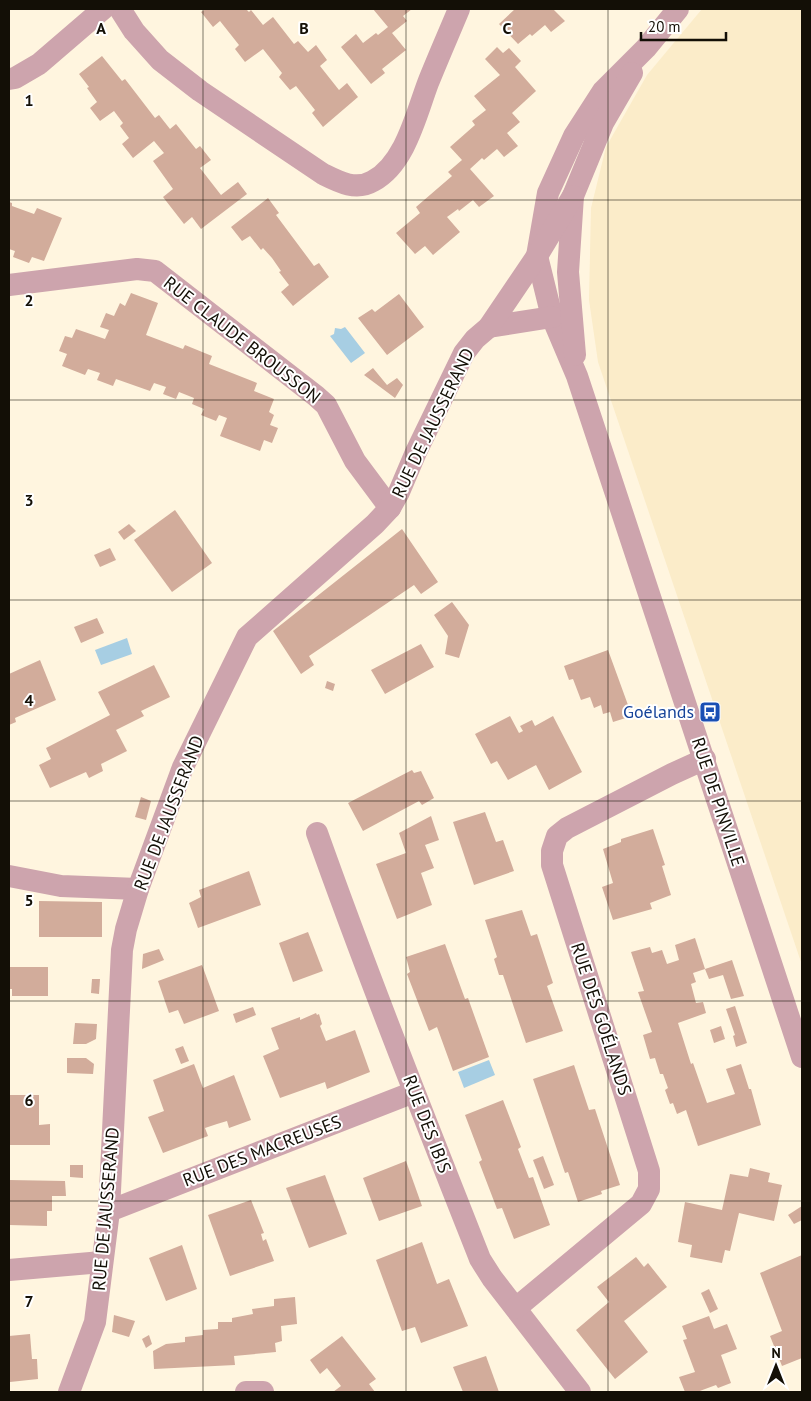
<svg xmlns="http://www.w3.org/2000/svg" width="811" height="1401" font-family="'PT Sans',sans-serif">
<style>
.built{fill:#fbecc9}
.water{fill:#a7cee3}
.building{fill:#d2ac9b}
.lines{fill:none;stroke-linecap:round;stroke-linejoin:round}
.street{stroke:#cda4ad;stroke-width:22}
.grid{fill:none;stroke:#130f06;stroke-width:1;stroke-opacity:0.55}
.labels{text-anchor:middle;stroke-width:4;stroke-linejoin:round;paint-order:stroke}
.street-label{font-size:18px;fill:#130f06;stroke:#fff}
.transit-label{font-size:18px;fill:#164399;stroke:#fff;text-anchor:end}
.grid-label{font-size:16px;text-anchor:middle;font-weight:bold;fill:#130f06;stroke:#fff;stroke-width:4;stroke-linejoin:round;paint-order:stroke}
</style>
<rect width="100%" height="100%" fill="#fff5df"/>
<path class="built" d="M702 9H802V965L598 362 589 300 591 208 606 147 647 75Z"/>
<g class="water">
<path d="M345 327 365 353 351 363 330 336 334 334 335 328 341 329Z"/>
<path d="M127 638 132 654 101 665 95 650Z"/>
<path d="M489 1060 495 1075 464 1088 458 1072Z"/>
</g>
<g class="building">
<path d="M206 9H246L249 12 251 10 263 25 273 17 294 44 298 41 308 52 316 45 327 60 320 66 339 90 347 83 358 97 323 127 312 113 315 110 296 86 290 90 279 77 282 73 263 49 245 62 235 49 239 45 220 21 213 27 201 12Z"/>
<path d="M373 9H412L403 16 407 21 392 33 406 50 382 69 385 73 371 84 341 47 356 34 363 43 376 33 378 35 388 27Z"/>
<path d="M515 9H553L565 21 551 32 545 25 532 36 530 34 518 44 499 24Z"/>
<path d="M497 47 503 53 509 48 521 61 515 67 536 91 512 113 520 122 507 133 518 146 504 157 497 149 484 160 482 158 470 169 494 196 479 207 473 200 459 211 458 209 447 217 460 232 433 255 425 246 415 254 396 233 420 213 416 207 452 176 448 172 462 160 450 147 475 125 472 121 486 110 474 96 500 75 485 59Z"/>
<path d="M102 56 122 81 125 79 155 118 159 115 170 129 176 124 196 149 200 146 211 160 200 168 221 195 238 182 247 194 201 229 192 217 184 224 163 197 173 189 153 161 164 153 154 141 133 158 122 144 129 138 120 126 123 123 114 111 100 121 90 108 97 102 87 88 89 87 79 74Z"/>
<path d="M268 198 279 213 276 215 314 266 319 263 329 277 293 306 281 292 289 285 279 272 281 271 272 258 263 248 261 250 250 236 242 241 231 227Z"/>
<path d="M9 202 12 203V206L34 214 37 208 62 218 44 261 32 257 29 263 13 257 15 251 9 249Z"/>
<path d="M131 293 158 303 146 335 183 349 185 345 212 356 209 364 257 383 254 391 274 399 269 412 274 415 270 425 278 428 272 443 264 440 260 451 220 436 227 418 219 415 216 421 201 415 204 409 192 404 194 398 179 392 176 399 163 394 166 387 154 383 150 391 116 379 113 386 97 380 100 373 88 369 85 375 62 366 67 354 59 351 65 336 72 338 76 329 105 339 109 330 100 327 106 313 114 316 120 303 125 306Z"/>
<path d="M399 294 424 327 387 355 358 318 372 309 375 312Z"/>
<path d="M373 368 387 385 397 378 403 385 395 398 364 375Z"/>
<path d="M175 510 212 563 172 592 134 540Z"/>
<path d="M129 524 136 531 124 540 118 532Z"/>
<path d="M402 529 438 582 421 594 414 585 309 656 314 665 301 674 273 631Z"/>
<path d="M110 548 116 560 100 567 94 555Z"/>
<path d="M452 602 469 625 459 658 445 654 448 636 434 615Z"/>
<path d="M97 618 104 633 81 643 74 627Z"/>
<path d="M421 644 434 667 385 694 371 670Z"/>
<path d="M608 650 632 716 613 722 610 712 603 714 601 705 594 708 590 697 581 700 573 679 569 680 564 666Z"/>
<path d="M40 660 56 700 15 718 16 722 9 725V674Z"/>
<path d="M154 665 170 697 141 711 144 716 116 730 127 751 101 764 103 771 89 778 86 772 50 788 39 765 51 759 46 748 110 715 98 692Z"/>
<path d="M327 681 335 684 333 691 325 688Z"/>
<path d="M510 716 519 733 523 731 520 726 532 720 535 726 553 716 582 772 549 790 536 765 508 780 497 761 491 764 475 734Z"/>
<path d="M412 770 414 773 421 771 434 798 422 805 419 801 363 831 348 803Z"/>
<path d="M141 797 151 801 146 820 135 817Z"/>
<path d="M485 812 496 842 503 840 514 871 474 885 453 822Z"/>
<path d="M431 816 439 840 425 845 434 868 421 873 432 905 397 919 376 864 406 853 399 833Z"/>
<path d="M653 829 665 865 662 866 671 895 650 903 652 909 613 920 602 887 613 883 603 849 621 842V839Z"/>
<path d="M249 871 261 905 198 928 189 903 201 897 199 890Z"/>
<path d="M39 901 102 902V937H39Z"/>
<path d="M522 910 531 936 537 934 553 983 547 986 563 1031 526 1043 503 975H499L494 959 497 957 485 920Z"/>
<path d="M308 932 323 971 293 982 279 943Z"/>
<path d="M695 938 705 969 732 960 744 996 731 999 723 975 709 979 705 969 693 973 696 982 691 984 696 1003 703 1002 706 1013 678 1023 691 1064 693 1063 707 1103 735 1094 726 1069 741 1064 749 1089H751L761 1125 698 1146 686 1110 677 1114 673 1103 670 1104 665 1090 668 1088 663 1074H660L655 1058 650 1059 643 1035 652 1032 638 992 644 991 631 952 650 947 652 953 662 950 667 964 679 960 675 945Z"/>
<path d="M445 944 465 999 468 998 489 1057 453 1071 437 1027 429 1031 407 974 410 972 406 957Z"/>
<path d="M159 949 164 960 142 969 143 954Z"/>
<path d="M202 965 219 1011 184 1024 178 1010 169 1013 158 981Z"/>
<path d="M9 967H48V996H12V989H9Z"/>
<path d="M92 979H100L99 994 91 993Z"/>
<path d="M735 1006 747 1043 736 1047 733 1036 735 1035 726 1009Z"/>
<path d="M253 1007 256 1015 236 1023 233 1014Z"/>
<path d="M316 1013 317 1015 319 1014 322 1024 320 1026 326 1041 355 1030 370 1072 327 1089 325 1082 280 1098 263 1056 279 1049 271 1028 300 1017V1020Z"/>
<path d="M75 1023 97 1024 96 1039 86 1044H73Z"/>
<path d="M721 1026 725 1039 714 1043 710 1030Z"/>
<path d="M183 1046 189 1061 181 1064 175 1049Z"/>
<path d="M67 1058H86L94 1064 93 1074 67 1073Z"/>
<path d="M194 1064 203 1088 234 1075 251 1120 229 1128 227 1121 217 1124 205 1128 208 1136 163 1153 148 1117 164 1111 153 1080Z"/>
<path d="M574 1065 589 1110 595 1109 620 1185 601 1191 602 1194 578 1202 568 1172 565 1173 533 1079Z"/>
<path d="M9 1095H39V1125L50 1124V1145H9Z"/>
<path d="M503 1100 521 1147 518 1149 529 1178 533 1177 550 1225 514 1239 502 1208 497 1209 479 1162 482 1160 465 1115Z"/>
<path d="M543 1156 554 1185 544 1189 533 1160Z"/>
<path d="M406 1161 422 1206 379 1221 363 1178Z"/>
<path d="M70 1165H83V1178L70 1177Z"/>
<path d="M750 1168 770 1173 768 1182 782 1185 774 1221 739 1213 730 1251 725 1250 722 1263 690 1257 692 1245 678 1242 685 1202 722 1210 730 1174 748 1177Z"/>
<path d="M325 1175 347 1234 309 1248 286 1188Z"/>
<path d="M9 1180 65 1181 66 1196H52V1211H47V1226L9 1225Z"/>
<path d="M251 1200 264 1233 261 1234 263 1241 266 1239 274 1261 230 1276 208 1215Z"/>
<path d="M802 1206V1220L794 1224 788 1215Z"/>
<path d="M422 1242 437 1284 449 1279 468 1326 421 1343 415 1327 402 1331 376 1260Z"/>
<path d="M182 1245 197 1289 166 1301 149 1258Z"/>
<path d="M802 1255V1358L782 1366 770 1336 782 1331 760 1273Z"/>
<path d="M636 1257 644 1267 648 1263 667 1287 624 1321 648 1352 615 1379 576 1330 609 1302 597 1287Z"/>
<path d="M709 1289 718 1309 710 1313 701 1293Z"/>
<path d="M295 1297 297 1324 281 1326 282 1341 275 1343 276 1352 234 1356 235 1365 154 1369 153 1351 166 1344 185 1342V1337L203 1335V1330L218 1329V1322H232V1318L253 1314 252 1309 274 1306V1299Z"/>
<path d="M114 1315 135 1321 129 1337 112 1332Z"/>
<path d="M709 1316 714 1329 727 1324 737 1349 721 1355 731 1383 718 1388 716 1385 697 1392H685L679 1377 695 1372 683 1340 687 1339 682 1326Z"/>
<path d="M30 1334 32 1359H37L38 1379 10 1382 9 1336Z"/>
<path d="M149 1335 152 1344 146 1348 142 1339Z"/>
<path d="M342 1336 376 1379 369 1384 375 1392H333L341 1386 327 1368 320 1374 310 1360Z"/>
<path d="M486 1356 499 1392H463L453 1367Z"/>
</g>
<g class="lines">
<g class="street">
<path d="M120 9 134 31 160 60 200 91 323 174C339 182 356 191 373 181 405 164 416 115 428 83 438 58 449 33 459 9"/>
<path d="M678 9 646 48 603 91 574 136 548 193 537 256 552 317 577 376 802 1057"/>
<path d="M9 79 15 78 39 64 103 9"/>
<path d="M9 285 137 269 155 271 316 396 326 405 355 461 390 508"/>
<path d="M489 327 552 317"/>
<path d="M575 355 568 272 573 196 603 123 632 73"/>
<path d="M317 833C368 976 424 1117 480 1259L492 1278 580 1392"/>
<path d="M9 876 61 886 138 889"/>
<path d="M109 1211 414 1092"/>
<path d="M9 1270 102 1262"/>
<path d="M516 1308 641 1204 649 1189V1171L552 865V851L557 836 567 828 672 774 705 759"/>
<path d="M69 1392 95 1322 109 1211 122 950 126 929 138 889 183 767 247 637 375 524 390 508 399 492 416 452 464 353 475 339 489 327 537 256 573 196"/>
<path d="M246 1392H263"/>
</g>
</g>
<path class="grid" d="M203 9V1392M406 9V1392M608 9V1392M9 200H802M9 400H802M9 600H802M9 801H802M9 1001H802M9 1201H802"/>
<defs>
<g id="bus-square" transform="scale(1.125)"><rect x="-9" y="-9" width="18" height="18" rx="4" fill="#1a4fb4" stroke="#fff"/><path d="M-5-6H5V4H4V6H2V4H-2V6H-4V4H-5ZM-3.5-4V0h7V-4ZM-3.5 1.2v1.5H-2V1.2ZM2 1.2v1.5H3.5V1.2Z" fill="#fff"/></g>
</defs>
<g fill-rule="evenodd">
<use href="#bus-square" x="710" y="712"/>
</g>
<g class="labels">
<g class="street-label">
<text transform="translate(242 340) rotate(38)" y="6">RUE CLAUDE BROUSSON</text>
<text transform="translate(433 423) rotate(-64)" y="6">RUE DE JAUSSERAND</text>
<text transform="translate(718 802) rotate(72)" y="6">RUE DE PINVILLE</text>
<text transform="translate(169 813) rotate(-69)" y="6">RUE DE JAUSSERAND</text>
<text transform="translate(601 1019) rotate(72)" y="6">RUE DES GOÉLANDS</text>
<text transform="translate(427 1124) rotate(69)" y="6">RUE DES IBIS</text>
<text transform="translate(262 1151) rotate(-21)" y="6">RUE DES MACREUSES</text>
<text transform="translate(106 1209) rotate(-85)" y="6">RUE DE JAUSSERAND</text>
</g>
<g class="transit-label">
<text x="694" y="718">Goélands</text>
</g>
</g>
<g class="grid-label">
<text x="101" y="34">A</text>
<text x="304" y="34">B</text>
<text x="507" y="34">C</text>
<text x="29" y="106">1</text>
<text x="29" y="306">2</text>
<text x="29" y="506">3</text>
<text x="29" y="706">4</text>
<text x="29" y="906">5</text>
<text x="29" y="1106">6</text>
<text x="29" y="1307">7</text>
</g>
<rect width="811" height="1401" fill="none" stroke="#130f06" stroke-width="20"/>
<g transform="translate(776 1366)" stroke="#ffffff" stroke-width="4" paint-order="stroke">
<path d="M0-4L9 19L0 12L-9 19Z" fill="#130f06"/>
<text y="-8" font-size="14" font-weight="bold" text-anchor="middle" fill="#130f06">N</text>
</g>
<path d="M641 32v8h85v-8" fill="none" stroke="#130f06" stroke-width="2.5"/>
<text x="648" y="32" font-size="15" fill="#130f06" stroke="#ffffff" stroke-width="4" paint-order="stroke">20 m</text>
</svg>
